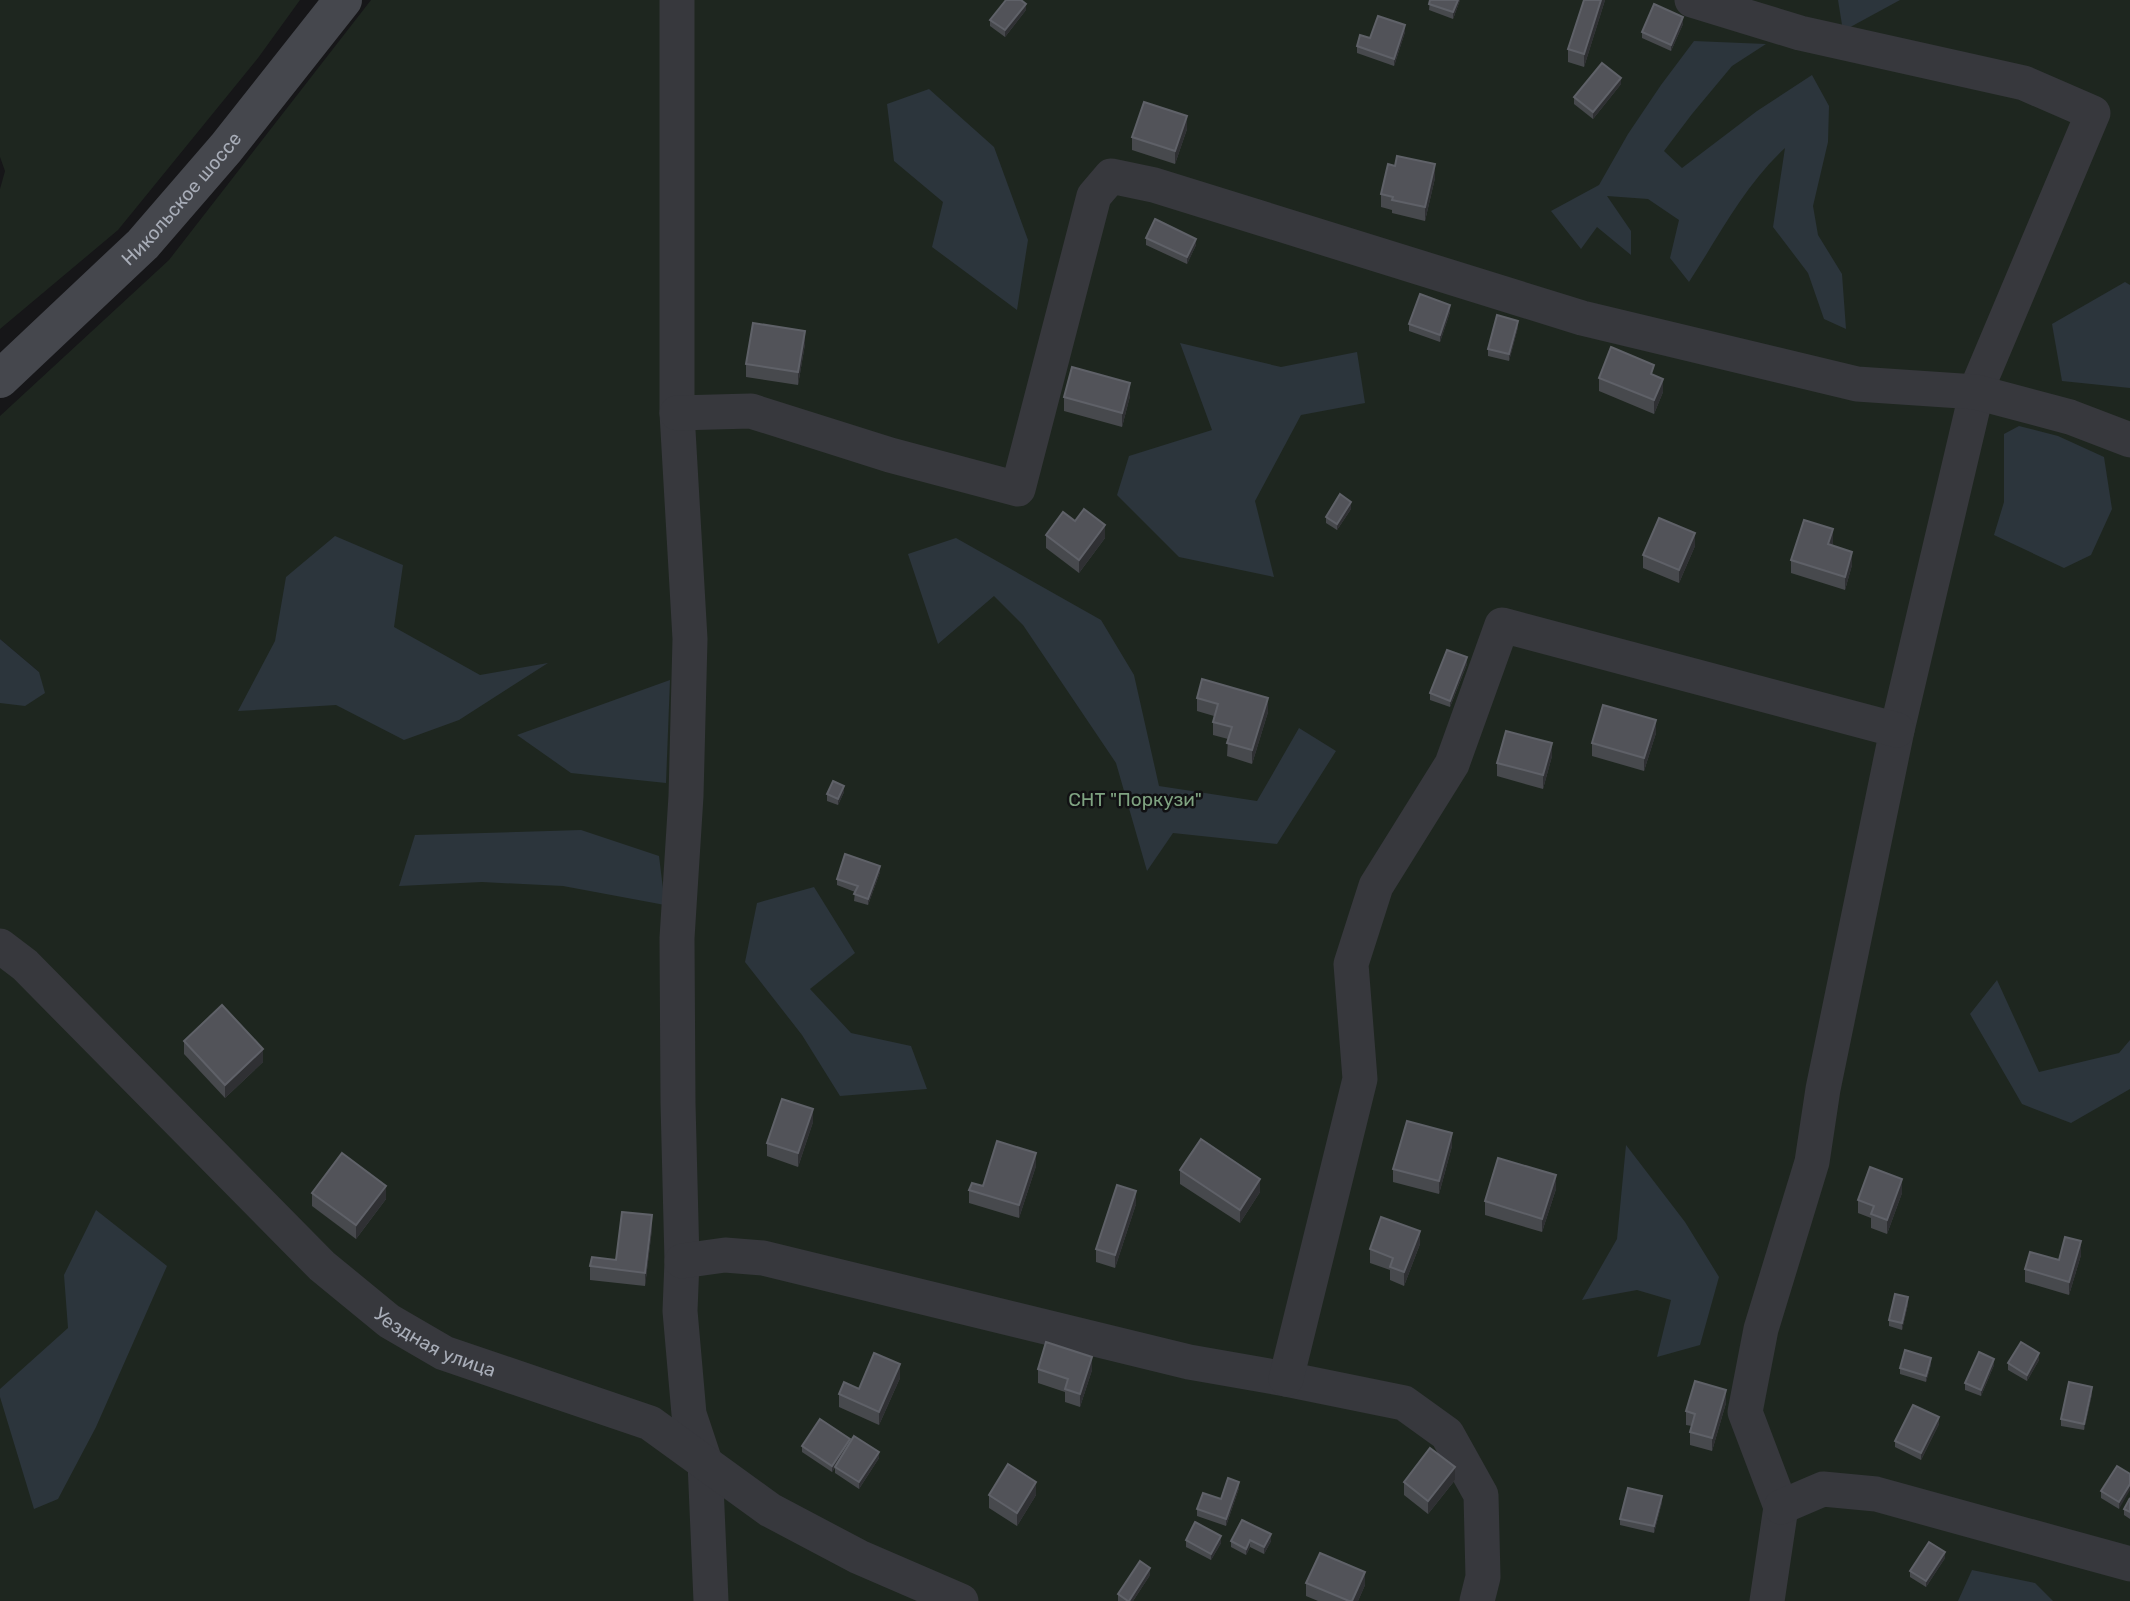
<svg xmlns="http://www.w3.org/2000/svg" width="2130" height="1601" font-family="Rubik,sans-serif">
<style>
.green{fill:#1e261f}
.water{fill:#2c353c}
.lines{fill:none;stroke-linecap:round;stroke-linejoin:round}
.street{stroke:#37383d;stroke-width:35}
.secondary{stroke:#45474d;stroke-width:38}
.wall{fill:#47494d}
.shaded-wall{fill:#2f3033}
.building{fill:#525359;stroke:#5f6168;stroke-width:2}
.labels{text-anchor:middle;stroke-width:5;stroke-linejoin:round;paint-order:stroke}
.street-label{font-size:19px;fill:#a8adb8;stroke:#111113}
.park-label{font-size:19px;fill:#7fa381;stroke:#111113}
</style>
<rect width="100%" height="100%" fill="#161618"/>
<g class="green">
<path d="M0 0H300L258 58 118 230 0 329V189L5 171 0 157Z"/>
<path d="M371 0H2130V1601H0V703L39 672 0 639V416L169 260Z"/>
</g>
<g class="water">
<path d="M1838 0H1900L1843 31Z"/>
<path d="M1694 41 1766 44 1732 66 1692 114 1664 151 1682 168 1757 111 1812 75 1829 106 1828 142 1813 206 1818 235 1842 274 1846 329 1824 319 1808 273 1773 227 1785 148C1744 186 1719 236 1689 282L1670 258 1679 220 1648 199 1607 196 1631 231V255L1597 227 1581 249 1551 211 1599 185 1628 134 1661 85Z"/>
<path d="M929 89 994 147 1028 240 1017 310 932 247 943 202 894 161 887 104Z"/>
<path d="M2125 282 2130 285V388L2062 381 2052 324Z"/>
<path d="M1180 343 1281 367 1357 352 1365 403 1301 415 1255 501 1274 577 1179 557 1117 495 1129 456 1212 430Z"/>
<path d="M2019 426 2058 436 2104 457 2112 509 2091 555 2064 568 1994 535 2004 502V434Z"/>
<path d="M335 536 403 565 394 627 480 675 548 663 459 720 404 740 336 705 238 711 275 641 286 577Z"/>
<path d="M956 538 1101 620 1134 675 1159 786 1257 801 1299 728 1336 751 1277 844 1173 833 1147 871 1116 763 1023 625 994 596 938 644 908 554Z"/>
<path d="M0 639 39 672 45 693 25 706 0 703Z"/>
<path d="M670 680 666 783 571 773 517 735Z"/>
<path d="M581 830 659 856 665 905 563 886 482 882 399 886 415 835Z"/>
<path d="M814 887 855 953 810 989 851 1033 911 1046 927 1089 840 1096 802 1035 745 962 757 903Z"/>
<path d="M1997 980 2039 1072 2119 1053 2130 1040V1089L2071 1123 2022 1104 1970 1014Z"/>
<path d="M1626 1145 1685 1222 1719 1277 1700 1345 1657 1357 1671 1300 1637 1290 1582 1300 1617 1239Z"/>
<path d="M96 1210 167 1266 96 1427 58 1499 34 1509 0 1397V1389L68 1328 64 1275Z"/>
<path d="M1972 1570 2035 1583 2053 1601H1958Z"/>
</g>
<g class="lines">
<g class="street">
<path d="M677 0V413L690 639 686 796 677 938 678 1103 682 1261 680 1311 689 1414 705 1462 711 1601"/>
<path d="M1692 0 1800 33 2024 83 2093 113 1978 386 1897 730 1823 1089 1812 1162 1761 1329 1745 1412 1781 1507 1767 1601"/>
<path d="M677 413 751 411 890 455 1018 489 1094 196 1111 176 1154 185 1582 318 1857 384 1976 392 2070 417 2130 440"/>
<path id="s1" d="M0 946 25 965 322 1266 389 1321 444 1353 650 1423 770 1510 859 1557 961 1601"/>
<path d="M682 1261 725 1255 763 1258 1189 1362 1286 1379 1404 1403 1447 1434 1481 1495 1483 1577 1477 1601"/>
<path d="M1286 1379 1360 1079 1351 964 1376 886 1452 764 1502 625 1897 730"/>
<path d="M1781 1507 1823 1489 1876 1494 2130 1564"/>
</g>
<path class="secondary" id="s2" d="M0 379 143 244 226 148 343 0"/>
</g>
<g class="wall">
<path d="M1430 0H1460L1453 19 1429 10Z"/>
<path d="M1584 0H1605L1584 67 1568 62V49Z"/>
<path d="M1026 10 1005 37 990 26V20Z"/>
<path d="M1683 24 1671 51 1642 38V32Z"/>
<path d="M1405 32 1394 66 1357 53V46L1370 38Z"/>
<path d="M1621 84 1593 119 1574 104V97Z"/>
<path d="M1187 129 1175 164 1132 150V137Z"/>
<path d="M1435 178 1425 221 1392 213V210L1381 207V194Z"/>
<path d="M1146 238 1196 245 1187 264 1146 245Z"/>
<path d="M1450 312 1440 342 1409 331V324Z"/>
<path d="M1518 327 1509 361 1488 356V349Z"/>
<path d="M805 344 798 385 746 377V364Z"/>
<path d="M1654 375 1663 392 1654 414 1599 391V378Z"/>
<path d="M1130 396 1122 427 1064 411V397Z"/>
<path d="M1351 509 1337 530 1326 523V517Z"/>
<path d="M1075 521 1105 538 1079 573 1046 548V535Z"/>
<path d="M1833 542 1832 545 1852 565 1845 590 1791 573V560Z"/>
<path d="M1695 546 1679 583 1643 568V555Z"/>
<path d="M1467 664 1450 707 1430 700V693Z"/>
<path d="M1197 698 1268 712 1252 764 1227 756 1228 739 1213 735V722L1214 716 1197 711Z"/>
<path d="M1656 733 1644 771 1592 756V743Z"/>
<path d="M1552 756 1543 789 1497 776V763Z"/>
<path d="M844 792 838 805 827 801V794Z"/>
<path d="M880 872 868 905 854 901 855 892 837 885V879Z"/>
<path d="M184 1041 263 1062 225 1098 184 1054Z"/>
<path d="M813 1122 798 1167 767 1156V1143Z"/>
<path d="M1452 1146 1439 1194 1393 1182V1169Z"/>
<path d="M1036 1166 1019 1218 969 1203V1190L983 1186Z"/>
<path d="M1180 1170 1260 1192 1240 1223 1180 1184Z"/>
<path d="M1556 1189 1542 1232 1485 1215V1201Z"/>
<path d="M312 1193 386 1199 356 1239 312 1206Z"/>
<path d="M1902 1193 1887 1234 1871 1228V1218L1858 1213V1200Z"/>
<path d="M1136 1204 1115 1268 1096 1262V1249Z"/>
<path d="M652 1229 645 1286 590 1280V1266L616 1260Z"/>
<path d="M1420 1244 1404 1286 1390 1280V1270L1370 1263V1249Z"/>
<path d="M2081 1255 2069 1295 2025 1282V1269Z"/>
<path d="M1908 1304 1902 1330 1889 1326V1320Z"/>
<path d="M2039 1360 2027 1381 2008 1370V1363Z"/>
<path d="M1931 1364 1926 1382 1900 1374V1368Z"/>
<path d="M1994 1365 1981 1396 1965 1390V1383Z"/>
<path d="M1038 1369 1092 1370 1080 1407 1065 1402V1392L1038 1383Z"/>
<path d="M900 1378 879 1425 839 1407V1394Z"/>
<path d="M2092 1394 2084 1430 2061 1426V1419Z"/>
<path d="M1726 1403 1712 1451 1690 1445V1432L1692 1426 1686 1425V1411Z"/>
<path d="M1939 1424 1921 1460 1895 1447V1441Z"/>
<path d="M850 1443 879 1458 859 1489 835 1473V1468L832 1472 802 1452V1446Z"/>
<path d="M2130 1474 2119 1509 2101 1498V1491Z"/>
<path d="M1455 1480 1428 1514 1404 1495V1482Z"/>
<path d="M1239 1488 1226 1526 1197 1516V1509L1221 1499Z"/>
<path d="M989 1495H1036L1017 1526 989 1508Z"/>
<path d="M2130 1498V1519L2124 1515V1509Z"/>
<path d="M1662 1502 1654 1533 1620 1525V1519Z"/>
<path d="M1242 1520 1271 1541 1264 1554 1250 1547 1246 1555 1231 1547V1541Z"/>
<path d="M1186 1540 1221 1543 1211 1560 1186 1547Z"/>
<path d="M1945 1558 1926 1587 1910 1577V1571Z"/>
<path d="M1150 1575 1133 1601H1118V1594Z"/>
<path d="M1306 1583 1365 1585 1358 1601H1318L1306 1596Z"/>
</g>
<g class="shaded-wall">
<path d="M1458 0H1460L1453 19V12Z"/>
<path d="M1601 0H1605L1584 67V54Z"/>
<path d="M1026 4V10L1005 37V30Z"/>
<path d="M1683 17V24L1671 51V45Z"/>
<path d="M1405 25V32L1394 66V59Z"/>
<path d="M1621 78V84L1593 119V112Z"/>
<path d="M1187 116V129L1175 164V151Z"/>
<path d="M1435 164V178L1425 221V207Z"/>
<path d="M1196 239V245L1187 264V257Z"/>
<path d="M1450 305V312L1440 342V335Z"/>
<path d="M1518 321V327L1509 361V354Z"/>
<path d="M805 331V344L798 385V372Z"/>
<path d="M1663 379V392L1654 414V400Z"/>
<path d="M1130 383V396L1122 427V413Z"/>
<path d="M1351 502V509L1337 530V524Z"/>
<path d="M1105 525V538L1079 573V560Z"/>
<path d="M1833 529V542L1828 558V544Z"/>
<path d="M1695 533V546L1679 583V570Z"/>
<path d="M1852 552V565L1845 590V577Z"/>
<path d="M1467 657V664L1450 707V701Z"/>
<path d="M1268 698V712L1252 764V750Z"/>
<path d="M1656 720V733L1644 771V758Z"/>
<path d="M1552 743V756L1543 789V775Z"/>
<path d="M844 786V792L838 805V799Z"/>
<path d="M880 866V872L868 905V899Z"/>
<path d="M263 1049V1062L225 1098V1085Z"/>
<path d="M813 1109V1122L798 1167V1153Z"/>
<path d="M1452 1133V1146L1439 1194V1181Z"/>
<path d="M1036 1153V1166L1019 1218V1205Z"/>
<path d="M1556 1175V1189L1542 1232V1219Z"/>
<path d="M1260 1179V1192L1240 1223V1210Z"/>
<path d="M1902 1179V1193L1887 1234V1220Z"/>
<path d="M386 1186V1199L356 1239V1225Z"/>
<path d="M1136 1191V1204L1115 1268V1255Z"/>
<path d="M652 1215V1229L645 1286V1273Z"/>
<path d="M1420 1231V1244L1404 1286V1272Z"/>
<path d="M2081 1241V1255L2069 1295V1282Z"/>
<path d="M1908 1297V1304L1902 1330V1323Z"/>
<path d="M2039 1353V1360L2027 1381V1375Z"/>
<path d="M1092 1357V1370L1080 1407V1394Z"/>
<path d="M1931 1358V1364L1926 1382V1376Z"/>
<path d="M1994 1359V1365L1981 1396V1390Z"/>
<path d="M900 1364V1378L879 1425V1412Z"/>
<path d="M2092 1387V1394L2084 1430V1424Z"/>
<path d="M1726 1390V1403L1712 1451V1438Z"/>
<path d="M1939 1417V1424L1921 1460V1453Z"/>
<path d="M850 1439V1446L832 1472V1466Z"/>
<path d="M879 1452V1458L859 1489V1482Z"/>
<path d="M1455 1467V1480L1428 1514V1501Z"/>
<path d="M1036 1482V1495L1017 1526V1513Z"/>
<path d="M1239 1482V1488L1226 1526V1519Z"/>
<path d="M2130 1484V1490L2119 1509V1502Z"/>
<path d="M1662 1496V1502L1654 1533V1526Z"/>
<path d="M1271 1534V1541L1264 1554V1547Z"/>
<path d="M1221 1536V1543L1211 1560V1554Z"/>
<path d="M1250 1540V1547L1246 1555V1549Z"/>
<path d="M1945 1552V1558L1926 1587V1581Z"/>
<path d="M1150 1568V1575L1133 1601H1129Z"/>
<path d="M1365 1572V1585L1358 1601H1352Z"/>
</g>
<g class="building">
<path d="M1006 0H1021L1026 4 1005 30 990 20Z"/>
<path d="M1430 0H1458L1453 12 1429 4Z"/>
<path d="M1584 0H1601L1584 54 1568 49Z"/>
<path d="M1654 4 1683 17 1671 45 1642 32Z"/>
<path d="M1378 16 1405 25 1394 59 1357 46 1360 35 1370 38Z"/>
<path d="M1602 63 1621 78 1593 112 1574 97Z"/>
<path d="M1144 102 1187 116 1175 151 1132 137Z"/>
<path d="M1397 156 1435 164 1425 207 1392 200 1393 197 1381 194 1388 164 1395 166Z"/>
<path d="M1155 219 1196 239 1187 257 1146 238Z"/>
<path d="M1420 294 1450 305 1440 335 1409 324Z"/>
<path d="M1497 315 1518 321 1509 354 1488 349Z"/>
<path d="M753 323 805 331 798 372 746 364Z"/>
<path d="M1611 347 1654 365 1651 374 1663 379 1654 400 1599 378Z"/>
<path d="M1072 367 1130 383 1122 413 1064 397Z"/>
<path d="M1340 494 1351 502 1337 524 1326 517Z"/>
<path d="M1084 509 1105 525 1079 560 1046 535 1063 512 1075 521Z"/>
<path d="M1659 518 1695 533 1679 570 1643 555Z"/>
<path d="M1804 520 1833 529 1828 544 1852 552 1845 577 1791 560Z"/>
<path d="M1447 650 1467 657 1450 701 1430 693Z"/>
<path d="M1202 679 1268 698 1252 750 1227 743 1232 727 1213 722 1218 704 1197 698Z"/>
<path d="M1603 705 1656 720 1644 758 1592 743Z"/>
<path d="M1506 731 1552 743 1543 775 1497 763Z"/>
<path d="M833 781 844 786 838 799 827 794Z"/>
<path d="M845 854 880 866 868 899 854 894 858 886 837 879Z"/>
<path d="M222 1005 263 1049 225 1085 184 1041Z"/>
<path d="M782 1099 813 1109 798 1153 767 1143Z"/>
<path d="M1407 1121 1452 1133 1439 1181 1393 1169Z"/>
<path d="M1201 1139 1260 1179 1240 1210 1180 1170Z"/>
<path d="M997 1141 1036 1153 1019 1205 969 1190 972 1183 983 1186Z"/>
<path d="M342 1153 386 1186 356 1225 312 1193Z"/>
<path d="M1498 1158 1556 1175 1542 1219 1485 1201Z"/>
<path d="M1870 1167 1902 1179 1887 1220 1871 1214 1874 1206 1858 1200Z"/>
<path d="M1117 1185 1136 1191 1115 1255 1096 1249Z"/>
<path d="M622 1212 652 1215 645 1273 590 1266 592 1257 616 1260Z"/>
<path d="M1381 1217 1420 1231 1404 1272 1390 1267 1393 1258 1370 1249Z"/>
<path d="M2065 1237 2081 1241 2069 1282 2025 1269 2030 1252 2059 1260Z"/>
<path d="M1895 1294 1908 1297 1902 1323 1889 1320Z"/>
<path d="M1046 1342 1092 1357 1080 1394 1065 1389 1068 1379 1038 1369Z"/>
<path d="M2021 1342 2039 1353 2027 1375 2008 1363Z"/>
<path d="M1905 1350 1931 1358 1926 1376 1900 1368Z"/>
<path d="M1979 1352 1994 1359 1981 1390 1965 1383Z"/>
<path d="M874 1353 900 1364 879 1412 839 1394 844 1382 859 1389Z"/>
<path d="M1695 1381 1726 1390 1712 1438 1690 1432 1695 1414 1686 1411Z"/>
<path d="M2069 1382 2092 1387 2084 1424 2061 1419Z"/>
<path d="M1913 1405 1939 1417 1921 1453 1895 1441Z"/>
<path d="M820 1419 850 1439 832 1466 802 1446Z"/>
<path d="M854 1436 879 1452 859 1482 835 1467Z"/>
<path d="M1430 1448 1455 1467 1428 1501 1404 1482Z"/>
<path d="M1008 1464 1036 1482 1017 1513 989 1495Z"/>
<path d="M2117 1466 2130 1474V1484L2119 1502 2101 1491Z"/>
<path d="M1228 1478 1239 1482 1226 1519 1197 1509 1203 1493 1221 1499Z"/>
<path d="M1628 1488 1662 1496 1654 1526 1620 1519Z"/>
<path d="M2130 1498V1512L2124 1509Z"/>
<path d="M1242 1520 1271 1534 1264 1547 1250 1540 1246 1549 1231 1541Z"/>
<path d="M1195 1522 1221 1536 1211 1554 1186 1540Z"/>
<path d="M1929 1542 1945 1552 1926 1581 1910 1571Z"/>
<path d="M1320 1553 1365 1572 1352 1601H1349L1306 1583Z"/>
<path d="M1140 1561 1150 1568 1129 1601H1128L1118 1594Z"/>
</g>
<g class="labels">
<g class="street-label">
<text dy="7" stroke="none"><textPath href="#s2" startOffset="256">Никольское шоссе</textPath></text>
<text dy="7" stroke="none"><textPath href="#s1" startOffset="592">Уездная улица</textPath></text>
</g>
<g class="park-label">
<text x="1135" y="806">СНТ "Поркузи"</text>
</g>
</g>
</svg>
